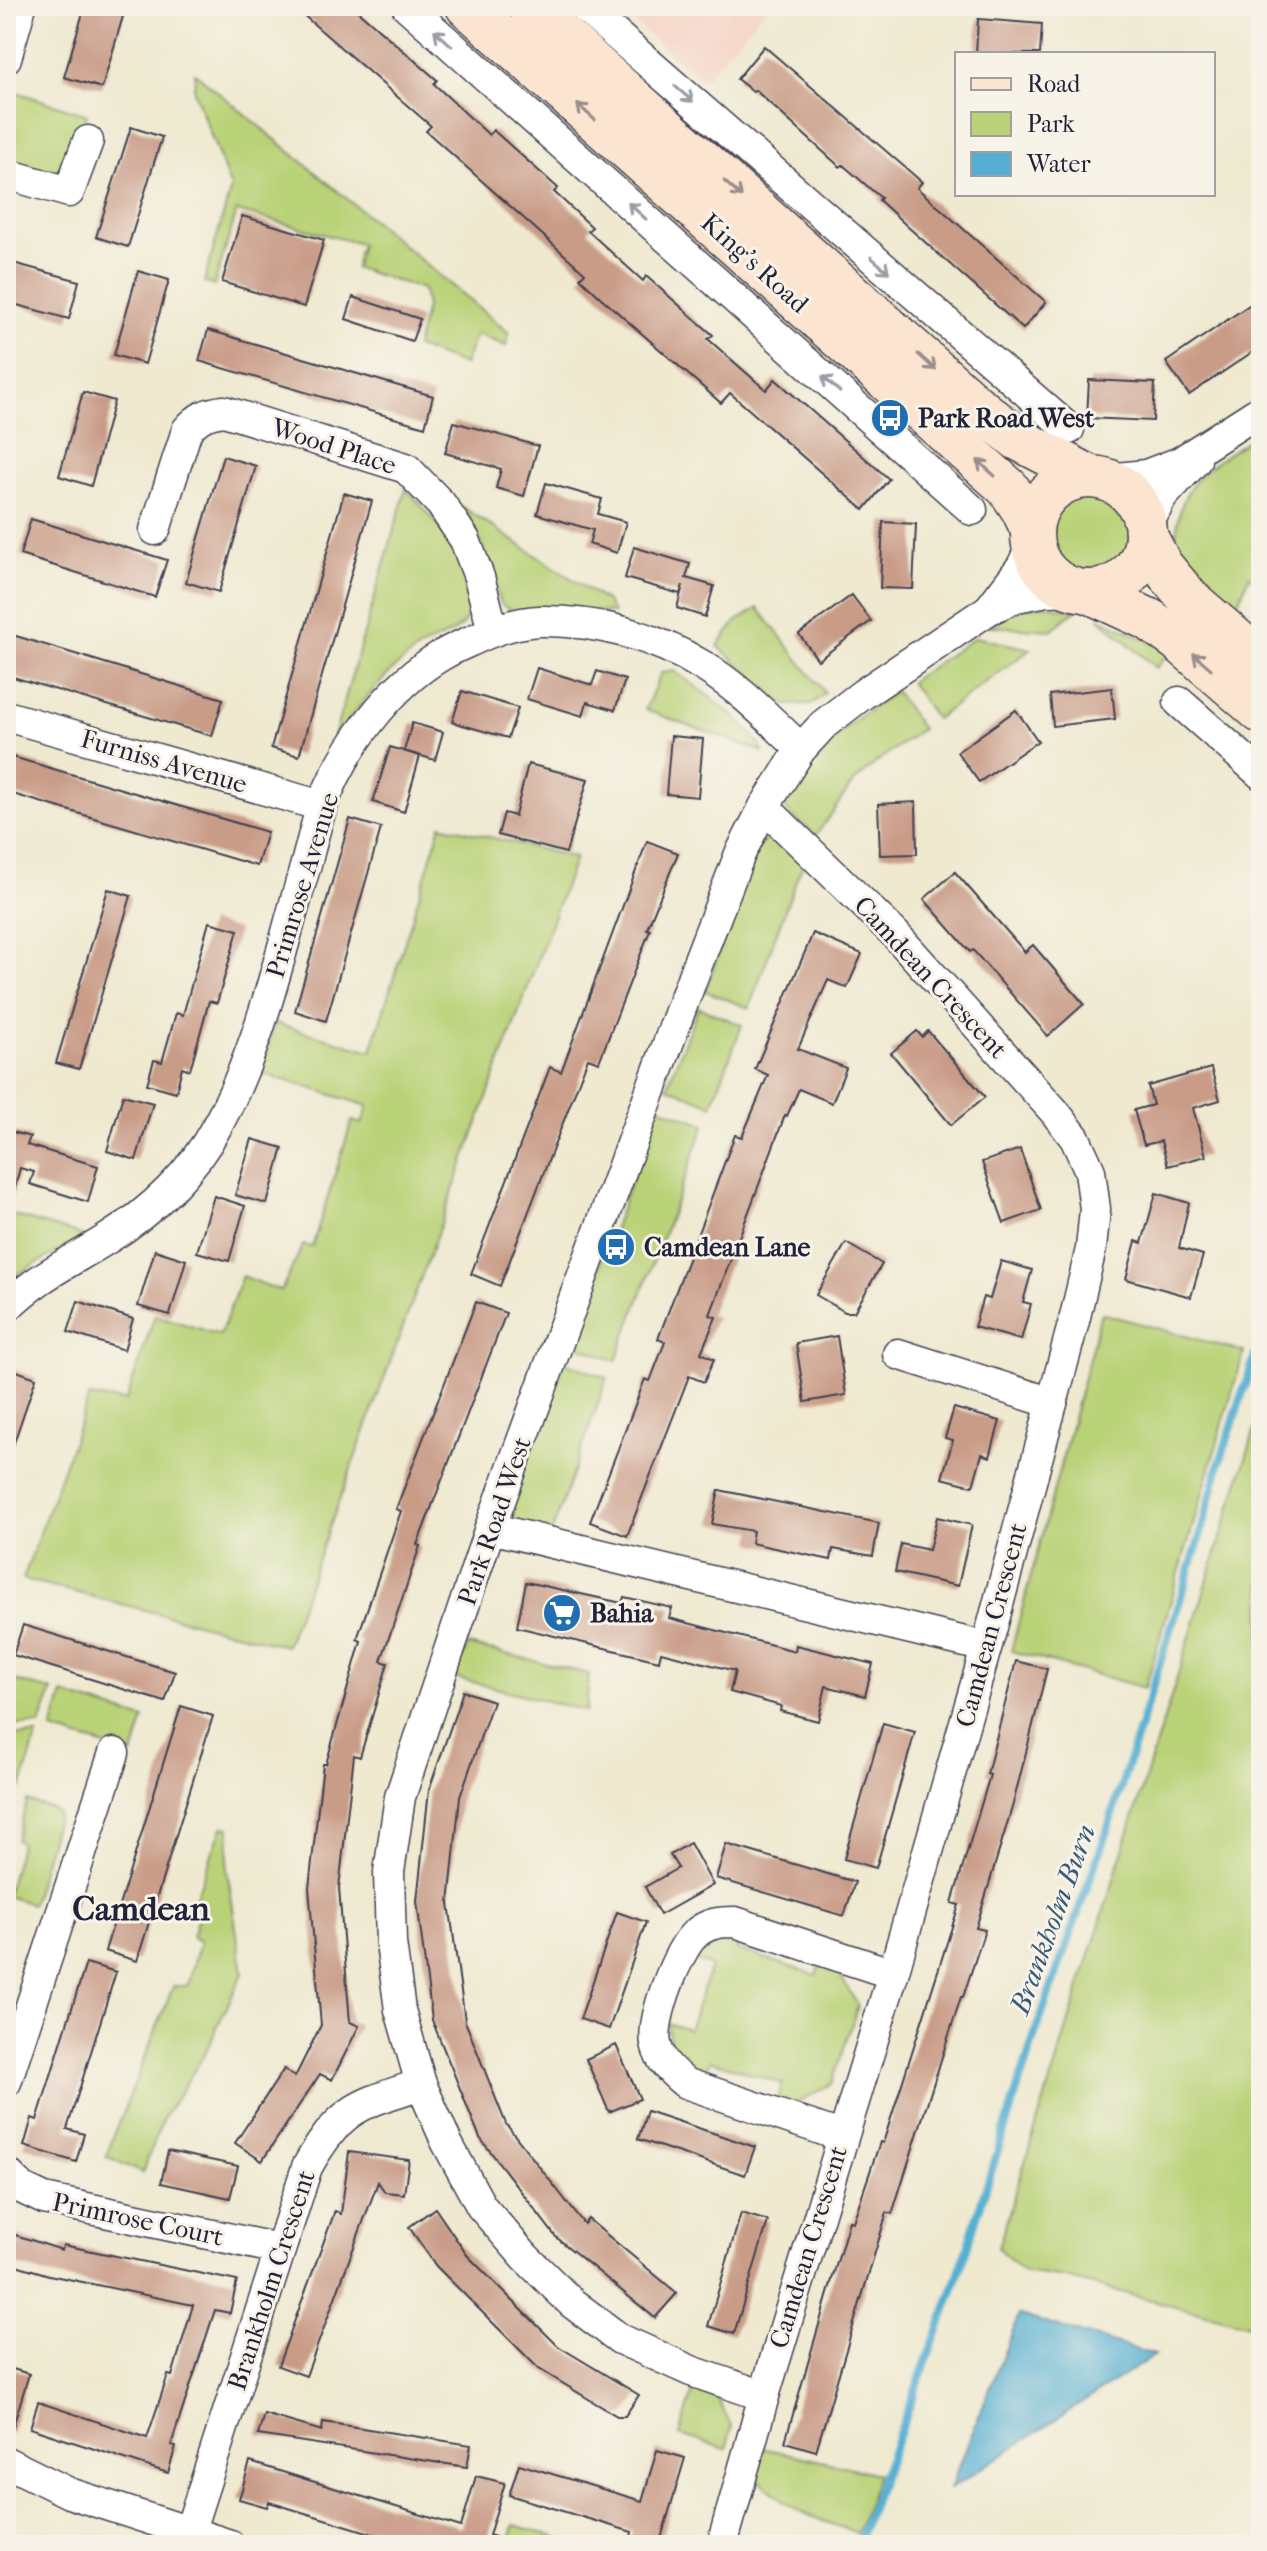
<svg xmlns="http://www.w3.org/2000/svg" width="1267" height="2551" font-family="'IM FELL French Canon',serif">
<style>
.built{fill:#f6d2c4}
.green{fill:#b9d277;stroke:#6e7a59;stroke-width:2}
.water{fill:#54afd2;stroke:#3b6886;stroke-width:2}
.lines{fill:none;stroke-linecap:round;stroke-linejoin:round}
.stream{stroke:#54afd2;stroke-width:8}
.building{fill:#c99c88}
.minor-casing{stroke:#414051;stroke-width:33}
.secondary-casing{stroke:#414051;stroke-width:45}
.minor{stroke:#fff;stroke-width:30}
.secondary{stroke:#fce5d0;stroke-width:42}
.oneway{stroke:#9c9ca7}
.oneway2{stroke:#9a8d8d}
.labels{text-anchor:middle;stroke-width:6;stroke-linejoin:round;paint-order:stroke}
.street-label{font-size:26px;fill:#22223b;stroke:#f7f3e8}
.poi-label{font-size:26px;font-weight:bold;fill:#22223b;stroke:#f7f3e8;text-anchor:start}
.water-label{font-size:28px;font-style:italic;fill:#365a77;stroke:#f7f3e8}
.district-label{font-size:34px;font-weight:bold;fill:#22223b;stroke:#f7f3e8}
</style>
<rect width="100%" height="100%" fill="#f7f3e8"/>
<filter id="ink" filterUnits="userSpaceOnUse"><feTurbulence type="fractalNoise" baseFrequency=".0125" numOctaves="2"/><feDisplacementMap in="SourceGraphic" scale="16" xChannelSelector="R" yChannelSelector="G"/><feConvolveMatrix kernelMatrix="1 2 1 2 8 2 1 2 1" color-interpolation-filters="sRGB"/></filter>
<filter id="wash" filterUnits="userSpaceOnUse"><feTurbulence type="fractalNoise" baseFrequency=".006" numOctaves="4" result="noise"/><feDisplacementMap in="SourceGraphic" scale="32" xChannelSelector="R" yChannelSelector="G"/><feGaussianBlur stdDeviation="1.8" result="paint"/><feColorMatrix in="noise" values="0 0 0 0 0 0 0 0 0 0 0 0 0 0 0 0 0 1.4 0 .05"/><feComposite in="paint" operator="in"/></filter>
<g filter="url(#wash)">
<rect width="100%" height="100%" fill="#efe9d0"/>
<path class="built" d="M615 6H768L703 82Z"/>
<g class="green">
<path d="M195 73 509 333 506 346 476 334 464 365 416 347 426 307 423 289 355 268 361 244 237 211 214 286 204 282 231 188 194 91Z"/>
<path d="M13 91 87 115 67 169 52 172 6 159V113Z"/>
<path d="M1261 431V586L1249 576 1233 615C1219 602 1199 588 1188 572 1167 541 1177 496 1205 471 1222 456 1243 444 1261 431Z"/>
<path d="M406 489C437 521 465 552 468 599 468 605 469 611 467 617 459 635 438 637 422 647 386 670 359 706 333 740Z"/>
<circle cx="1090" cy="534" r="41"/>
<path d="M464 508 607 602 613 613 575 609 512 611 501 604 481 542Z"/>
<path d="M1044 605 1076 610 1051 630 990 626 1014 610Z"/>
<path d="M758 608 825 693 812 704 785 705 718 646 736 622Z"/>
<path d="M1098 617 1171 651 1156 668Z"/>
<path d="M975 637 1031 649 936 719 910 682Z"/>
<path d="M674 671C694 685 757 729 763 752L645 710 661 673Z"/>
<path d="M895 691 922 729 879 760 853 783 816 835 790 815 784 804C815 747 844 728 895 691Z"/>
<path d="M441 825 575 858 286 1646 23 1579 89 1397 126 1401 155 1315 220 1335 242 1276 281 1291 303 1245 312 1247 352 1121 362 1124 368 1106 262 1073 274 1023 371 1051Z"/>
<path d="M773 836 806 859 798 875 749 1008 705 991 757 847Z"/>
<path d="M698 1007 742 1025 712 1105 667 1087Z"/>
<path d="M659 1107 705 1124 616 1361 571 1343Z"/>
<path d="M6 1213 85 1236 18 1274 6 1285Z"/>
<path d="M1101 1313 1244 1352 1145 1688 1011 1651Z"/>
<path d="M562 1361 607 1378 551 1534 520 1527 508 1506Z"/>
<path d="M1261 1410V2328L1066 2278 1023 2272 998 2248Z"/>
<path d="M468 1645 589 1674 586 1711 453 1677Z"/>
<path d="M11 1679 52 1691 40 1725H6V1695Z"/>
<path d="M63 1694 144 1719 133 1754 52 1730Z"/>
<path d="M37 1735 21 1788 6 1784V1736Z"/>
<path d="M27 1801 53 1809 58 1814 32 1904 6 1896 21 1843 16 1840Z"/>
<path d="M222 1827 230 1828 227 1870 243 1973 204 2055 163 2119 142 2173 106 2156 173 1987 188 1985 200 1941 192 1937 200 1909 193 1905Z"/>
<path d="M741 1932 736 1949 816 1975 823 1958 832 1961 858 2006 832 2083 789 2108 776 2104 783 2084 710 2060 703 2078 672 2057 667 2023 689 2030 711 1966 689 1958 698 1942Z"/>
<path d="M693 2391 717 2398 732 2427 726 2449 680 2435Z"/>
<path d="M763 2448 878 2474 857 2533 807 2515 784 2502 755 2476Z"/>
<path d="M514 2525 583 2545H509Z"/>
</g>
<path class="water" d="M1019 2315 1155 2355 950 2489Z"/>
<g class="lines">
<path class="stream" d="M857 2545 955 2285 1037 2028 1106 1834 1199 1540 1219 1465 1257 1350 1261 1300"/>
</g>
<g id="blocks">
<g class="building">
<path d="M85 6H126L102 88 64 77Z"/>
<path d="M293 6H352L437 80 434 84 489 135 493 130 558 188 554 192 592 227 588 231 643 281 646 276 713 335 708 339 766 390 775 379 889 479 864 510 730 393 721 403 600 297 580 278 585 273 426 131 431 126Z"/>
<path d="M978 19 1042 24 1040 54H976Z"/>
<path d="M764 46 922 182 917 188 1046 302 1023 329 908 227 879 200 881 198 843 165 840 167 755 90 753 92 737 79Z"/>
<path d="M131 127 162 137 128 247 96 237Z"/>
<path d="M242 216 324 240 304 307 222 282Z"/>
<path d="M6 261 79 281 69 319 6 302Z"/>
<path d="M138 271 169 280 145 364 114 355Z"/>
<path d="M353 297 420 319 412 341 346 319Z"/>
<path d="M1261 297V346L1189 395 1166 362Z"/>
<path d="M208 330 433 396 425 427 199 361Z"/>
<path d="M1089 380 1155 383 1153 421 1087 418Z"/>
<path d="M83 392 114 401 91 486 59 476Z"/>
<path d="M454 422 538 446 524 496 496 488 501 469 445 453Z"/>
<path d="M223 456 256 466 219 592 186 582Z"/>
<path d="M546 483 602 499 598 514 626 522 617 553 589 544 593 530 537 514Z"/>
<path d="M344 493 372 501 299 756 271 748Z"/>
<path d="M31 519 167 560 155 597 20 555Z"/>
<path d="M883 522 916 524 913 589 880 588Z"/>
<path d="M634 547 690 564 686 578 714 586 705 617 677 608 683 585 680 594 625 578Z"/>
<path d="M852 595 871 621 818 660 799 634Z"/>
<path d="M6 633 223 699 212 736 6 675Z"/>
<path d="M537 668 592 685 597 671 625 680 615 710 587 702 583 716 527 699Z"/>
<path d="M1112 688 1115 719 1053 726 1050 695Z"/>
<path d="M462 691 518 708 508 738 452 722Z"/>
<path d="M1016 710 1038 741 979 782 957 752Z"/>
<path d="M412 723 443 732 435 760 404 751Z"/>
<path d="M671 736 703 739 698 797 666 794Z"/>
<path d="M390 747 420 756 404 812 373 802Z"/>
<path d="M6 755 267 832 257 866 6 792Z"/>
<path d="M528 764 588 779 566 853 498 835 504 813 515 816Z"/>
<path d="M916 802 917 854 880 855 878 804Z"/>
<path d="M350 819 381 828 326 1021 295 1011Z"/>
<path d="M647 841 678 853 647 929 650 930 599 1062 588 1058 500 1286 471 1274 550 1067 561 1072Z"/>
<path d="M955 872 1025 952 1033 945 1084 1004 1048 1036 973 950 970 952 924 899Z"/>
<path d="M108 889 131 896 79 1069 56 1063Z"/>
<path d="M209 922 238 930 217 1003 209 1001 190 1070 182 1067 176 1092 147 1084 154 1060 162 1062 176 1013 183 1015Z"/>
<path d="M813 933 862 954 847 988 828 980 798 1049 846 1068 832 1103 799 1089 787 1116 785 1115 710 1315 716 1317 701 1353 714 1359 704 1382 689 1376 627 1536 590 1522 645 1379 650 1381 665 1342 658 1339 735 1135 742 1137 768 1075 755 1069Z"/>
<path d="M917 1031 922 1037 928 1031 985 1097 951 1125 891 1053Z"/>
<path d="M1211 1068 1220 1100 1193 1108 1206 1156 1168 1166 1161 1141 1144 1145 1134 1110 1153 1105 1148 1086Z"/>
<path d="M123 1095 153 1103 136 1160 107 1151Z"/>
<path d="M6 1130 30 1137 27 1145 98 1166 88 1202 30 1184 34 1172 20 1168 12 1198 6 1197Z"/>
<path d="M252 1139 283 1148 267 1204 235 1195Z"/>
<path d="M1020 1149 1041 1210 1004 1223 982 1162Z"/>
<path d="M1156 1193 1189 1203 1179 1248 1203 1255 1191 1297 1126 1279 1136 1241 1142 1243Z"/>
<path d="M214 1196 245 1206 229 1261 197 1252Z"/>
<path d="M846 1243 882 1264 854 1312H845L816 1295Z"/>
<path d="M155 1250 186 1260 170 1315 138 1306Z"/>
<path d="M1001 1261 1032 1270 1023 1302 1031 1304 1021 1340 974 1327 983 1297 990 1299Z"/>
<path d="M78 1301 133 1319 124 1350 68 1332Z"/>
<path d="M476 1302 506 1313 417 1545 420 1546 381 1661 388 1663 360 1757 354 1755 339 1888 350 2022 359 2026 332 2080 320 2074 262 2161 235 2143 284 2069 295 2077 321 2025 309 1888 323 1764H326L361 1641 357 1639 401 1511 396 1509Z"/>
<path d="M837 1336 846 1395 805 1402 796 1343Z"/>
<path d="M6 1367 36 1378 10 1454 6 1453Z"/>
<path d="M954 1408 1000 1421 990 1457 982 1454 973 1486 942 1478 953 1440 945 1438Z"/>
<path d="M719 1490 879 1523 873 1556 833 1549 831 1560 751 1543 753 1531 712 1524Z"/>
<path d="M937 1517 972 1525 958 1586 895 1572 901 1544 929 1550Z"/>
<path d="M526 1582 622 1603 624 1597 672 1608 669 1618 795 1651 796 1645 873 1664 865 1696 826 1686 818 1721 780 1711 781 1706 730 1692 735 1671 661 1652 659 1661 517 1627Z"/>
<path d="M23 1625 175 1672 165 1702 13 1655Z"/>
<path d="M1016 1661 1047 1669 1013 1804 976 1928 985 1930 963 1997H961L892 2214 887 2212 816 2451 785 2442 849 2221 853 2222 880 2142 883 2143 959 1905 952 1903 990 1775 987 1774Z"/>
<path d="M463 1691 493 1701 460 1797 449 1903 465 2021 506 2124 584 2224 588 2219 677 2293 655 2318 556 2237 480 2138 432 2020 417 1901 429 1790Z"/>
<path d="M181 1706 213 1716 137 1961 105 1951Z"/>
<path d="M883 1723 915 1732 876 1868 844 1859Z"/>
<path d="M690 1843 713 1885 660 1915 645 1887 678 1868 670 1855Z"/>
<path d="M726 1844 855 1882 844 1916 716 1878Z"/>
<path d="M617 1912 646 1922 609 2029 580 2019Z"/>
<path d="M86 1963 116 1972 67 2129 84 2134 76 2162 24 2146 32 2118 37 2120Z"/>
<path d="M616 2045 640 2099 609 2112 586 2059Z"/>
<path d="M647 2111 755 2147 745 2175 638 2139Z"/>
<path d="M168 2151 238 2166 230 2198 161 2183Z"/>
<path d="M349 2152 409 2160 404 2194 385 2192 378 2182 306 2376 278 2366 335 2211 341 2214Z"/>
<path d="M435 2208 467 2255 558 2346 639 2395 625 2416H617L539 2369 436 2266 409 2227Z"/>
<path d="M741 2213 768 2221 734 2334 708 2326Z"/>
<path d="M6 2232 62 2250 63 2245 237 2281 230 2313 215 2310 171 2445 176 2446 168 2473 30 2428 38 2402 147 2438 168 2375 172 2376 193 2305 49 2275 6 2262Z"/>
<path d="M6 2367 29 2374 11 2433H6Z"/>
<path d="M264 2414 322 2431 323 2422 471 2445 467 2467 258 2435Z"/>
<path d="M657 2450 685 2458 659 2545 631 2538 632 2532 509 2495 519 2464 642 2501Z"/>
<path d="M250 2462 461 2527 476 2476 505 2483 489 2535 504 2540 503 2545H410L269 2502 267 2507 239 2499Z"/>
</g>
</g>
</g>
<g filter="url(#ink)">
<use href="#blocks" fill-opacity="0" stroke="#414051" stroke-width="2"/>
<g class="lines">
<g class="minor-casing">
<g id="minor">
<path d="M407 6 972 510"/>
<path d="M583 6 1069 429"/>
<path d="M6 58 21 6"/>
<path d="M6 174 69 192 88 141"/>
<path d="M1107 479 1146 475 1180 462 1261 410"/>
<path d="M1146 528 1162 497 1196 460"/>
<path d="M155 530 187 430C198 417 207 413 224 411L406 468 441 504 465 540 479 577 493 631"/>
<path d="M990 608 1022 566 1033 543"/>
<path d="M1179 702 1261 774"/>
<path d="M6 716 322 806"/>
<path d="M6 1308C35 1278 72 1261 107 1239 151 1212 192 1173 217 1126 260 1048 279 957 304 871 310 850 315 827 322 806 343 749 389 686 442 655 452 649 464 644 475 639 494 630 518 622 539 621 596 620 655 636 703 666 740 688 770 720 801 749"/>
<path d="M898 1354 1052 1403"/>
<path d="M490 1528 986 1647"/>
<path d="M6 2082 114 1753"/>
<path d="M841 2136 685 2083C672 2072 660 2062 656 2044 651 2019 677 1951 695 1934 707 1923 720 1922 735 1922L893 1974"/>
<path d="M6 2172 23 2189 44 2199 279 2249"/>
<path d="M764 2396 691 2371 620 2339 572 2303 525 2257 481 2206 447 2143 421 2084 400 2010 391 1943 389 1872 400 1797 490 1528 556 1348 697 965 740 854 764 807 801 749 824 724 863 694 988 610 1016 597 1047 591 1077 590"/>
<path d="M6 2462 69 2493 230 2545"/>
<path d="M189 2533 307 2167C341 2107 358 2105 421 2084"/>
<path d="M722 2545 764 2396 893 1974 991 1631 1074 1321 1091 1249 1095 1209 1090 1171 1075 1138 1054 1111 895 934 764 807"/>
</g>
</g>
<g class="secondary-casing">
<g id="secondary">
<path d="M467 6 1008 488 1022 509 1032 530"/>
<path d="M529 6 975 405 1018 439 1089 476"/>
<circle cx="1089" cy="534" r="57"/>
<path d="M1147 538 1161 565 1189 599 1261 661"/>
<path d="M1087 591 1150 620 1179 641 1261 712"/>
</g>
</g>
<use href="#minor" class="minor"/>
<use href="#secondary" class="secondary"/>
</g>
<defs><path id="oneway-shaft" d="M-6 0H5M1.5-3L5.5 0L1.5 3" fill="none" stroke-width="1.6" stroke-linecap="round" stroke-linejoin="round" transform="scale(2)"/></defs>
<g class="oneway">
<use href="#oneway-shaft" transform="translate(443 38) rotate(-138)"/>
<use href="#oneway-shaft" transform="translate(684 94) rotate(41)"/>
<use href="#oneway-shaft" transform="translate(637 211) rotate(-138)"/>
<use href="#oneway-shaft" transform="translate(880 265) rotate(41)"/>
<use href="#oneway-shaft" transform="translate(831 384) rotate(-138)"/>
</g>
<g class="oneway2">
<use href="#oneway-shaft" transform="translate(586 112) rotate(-138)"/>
<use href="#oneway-shaft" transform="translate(733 189) rotate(42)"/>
<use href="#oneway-shaft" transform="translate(927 362) rotate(42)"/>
<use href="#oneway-shaft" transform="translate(986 468) rotate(-138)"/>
<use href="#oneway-shaft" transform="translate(1202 661) rotate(-139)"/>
</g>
</g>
<defs>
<g id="bus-disc" transform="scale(2)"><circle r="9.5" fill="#1f6fb2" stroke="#f7f3e8"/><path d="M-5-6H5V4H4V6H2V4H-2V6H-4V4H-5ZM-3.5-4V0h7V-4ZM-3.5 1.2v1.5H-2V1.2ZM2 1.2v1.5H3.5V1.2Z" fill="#fff"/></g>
<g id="supermarket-disc" transform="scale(2)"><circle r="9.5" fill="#1f6fb2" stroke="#f7f3e8"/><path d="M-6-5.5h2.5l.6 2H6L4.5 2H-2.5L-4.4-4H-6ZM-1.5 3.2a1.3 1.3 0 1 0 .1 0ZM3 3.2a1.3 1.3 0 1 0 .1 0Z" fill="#fff"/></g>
</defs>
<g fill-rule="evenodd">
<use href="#bus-disc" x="890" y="418"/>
<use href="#bus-disc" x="616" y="1247"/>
<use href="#supermarket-disc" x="562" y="1613"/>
</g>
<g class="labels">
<g class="street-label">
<text transform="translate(755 263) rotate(42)" y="9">King's Road</text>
<text transform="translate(334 446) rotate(18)" y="9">Wood Place</text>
<text transform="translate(164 761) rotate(16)" y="9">Furniss Avenue</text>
<text transform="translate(302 885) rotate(-73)" y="9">Primrose Avenue</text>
<text transform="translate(931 977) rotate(47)" y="9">Camdean Crescent</text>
<text transform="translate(494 1521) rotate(-71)" y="9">Park Road West</text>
<text transform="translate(991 1625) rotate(-75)" y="9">Camdean Crescent</text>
<text transform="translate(138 2219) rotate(12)" y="9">Primrose Court</text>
<text transform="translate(808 2247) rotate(-73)" y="9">Camdean Crescent</text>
<text transform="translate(271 2280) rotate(-72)" y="9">Brankholm Crescent</text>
</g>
<g class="poi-label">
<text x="918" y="427">Park Road West</text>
<text x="644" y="1256">Camdean Lane</text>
<text x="590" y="1622">Bahia</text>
</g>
<g class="water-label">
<text transform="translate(1052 1919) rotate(-70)" y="10">Brankholm Burn</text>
</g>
<g class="district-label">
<text x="141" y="1920">Camdean</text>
</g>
</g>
<rect width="1267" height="2551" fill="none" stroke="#f7f3e8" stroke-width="32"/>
<rect x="955" y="52" width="260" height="144" fill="#f7f3e8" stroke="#a29fa3" stroke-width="2"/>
<rect x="971" y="78" width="40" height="12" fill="#fce5d0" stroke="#a29fa3" stroke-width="2"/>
<text x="1027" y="92" font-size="24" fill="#22223b">Road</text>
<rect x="971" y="112" width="40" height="24" fill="#b9d277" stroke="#a29fa3" stroke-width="2"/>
<text x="1027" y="132" font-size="24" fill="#22223b">Park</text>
<rect x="971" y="152" width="40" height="24" fill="#54afd2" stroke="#a29fa3" stroke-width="2"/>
<text x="1027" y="172" font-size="24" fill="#22223b">Water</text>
</svg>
